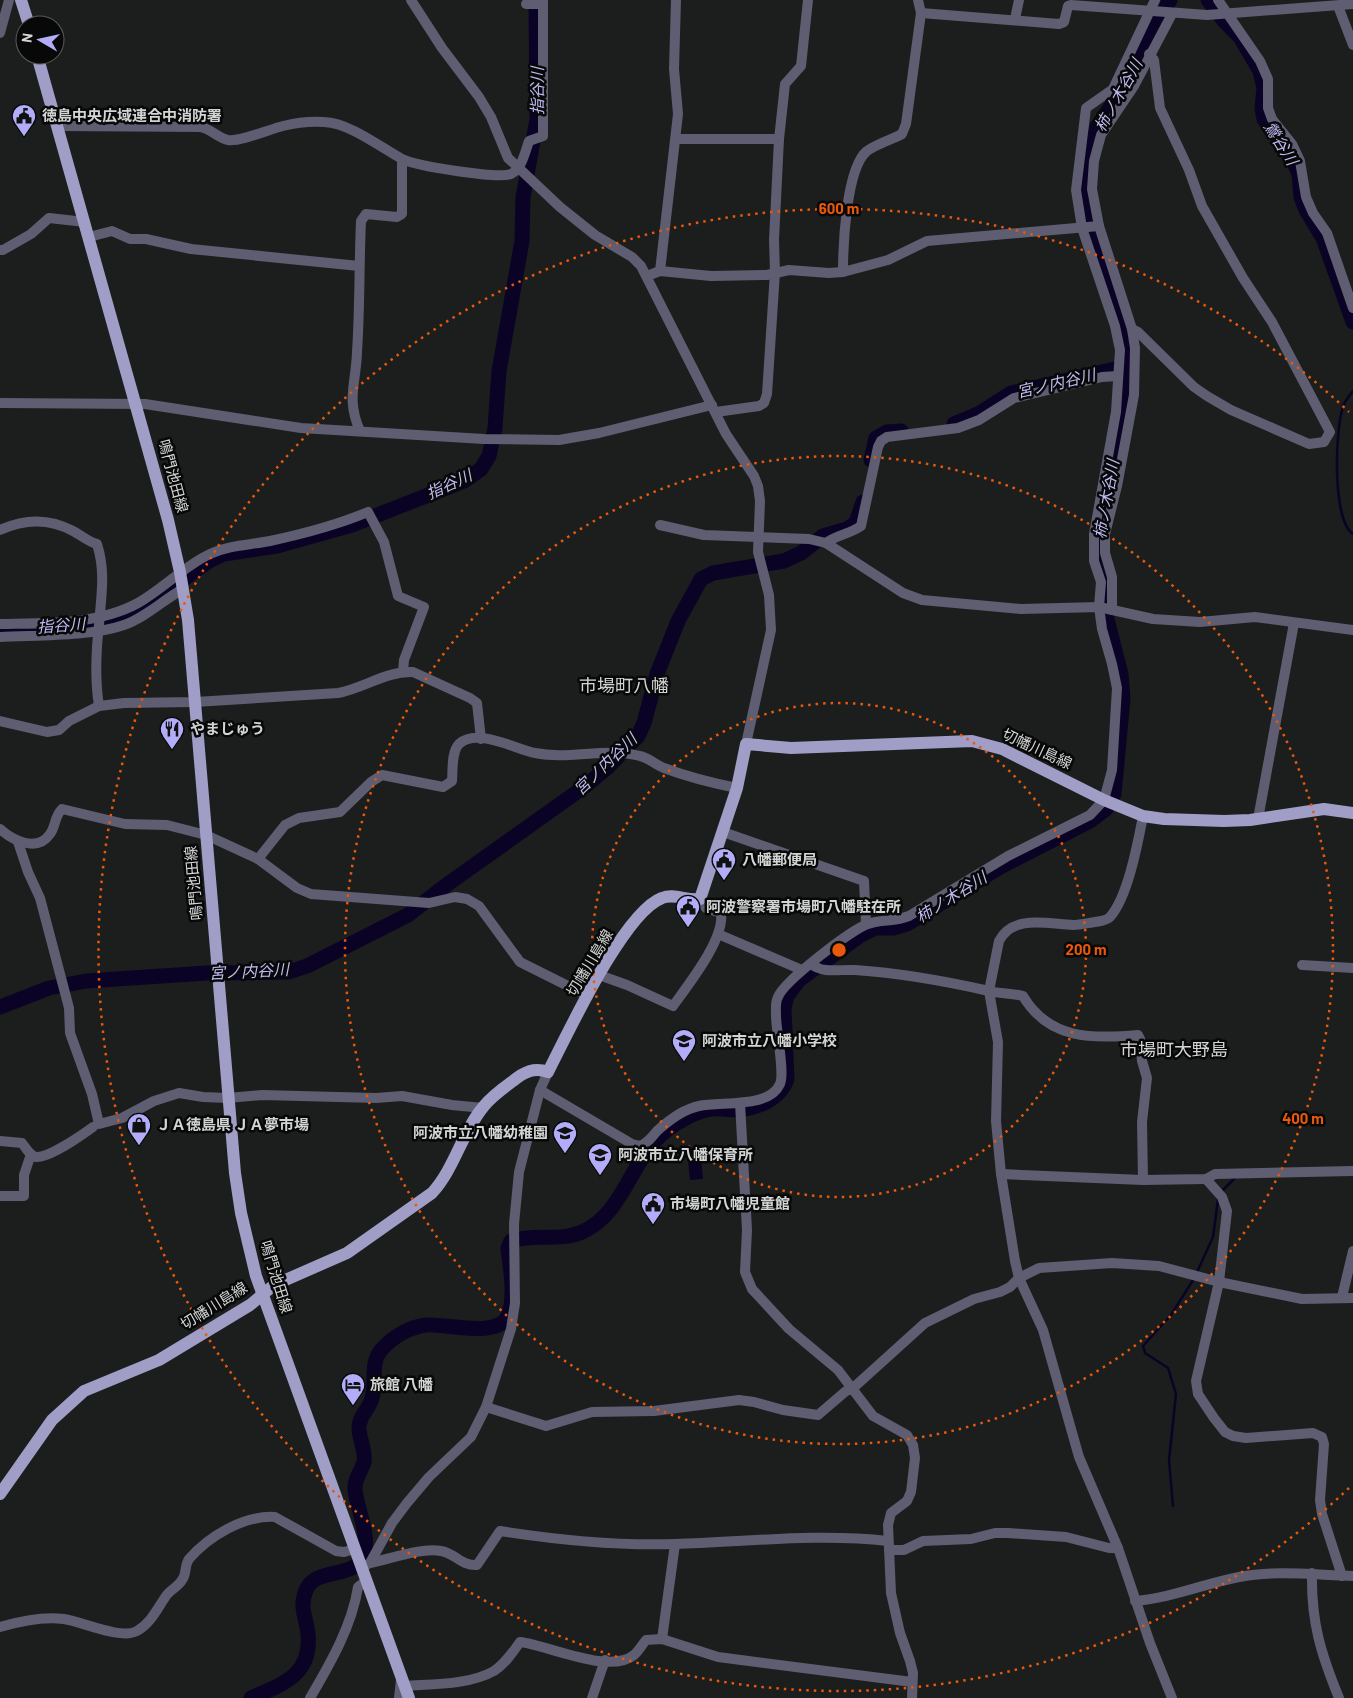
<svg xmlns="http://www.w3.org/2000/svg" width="1353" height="1698" font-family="Barlow,'Noto Sans JP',sans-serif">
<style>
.water{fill:#0b0326}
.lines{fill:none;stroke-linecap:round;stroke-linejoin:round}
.stream{stroke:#0b0326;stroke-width:2.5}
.river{stroke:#0b0326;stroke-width:15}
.minor{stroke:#5e5d71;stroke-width:10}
.major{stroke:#a09dc7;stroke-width:12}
.ring{fill:none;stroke:#e8590c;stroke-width:2.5;stroke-dasharray:2.5 5}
.labels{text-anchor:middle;stroke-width:5;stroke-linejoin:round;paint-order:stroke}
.poi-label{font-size:15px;font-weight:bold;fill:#d3d5d4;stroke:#070807;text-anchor:start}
.street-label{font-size:15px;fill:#d3d5d4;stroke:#070807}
.water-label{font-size:16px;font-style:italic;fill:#bfbbf5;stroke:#070807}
.quarter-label{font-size:18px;fill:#d3d5d4;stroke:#070807}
.centre{fill:#e8590c;stroke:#070807;stroke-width:2.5}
.ring-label{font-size:15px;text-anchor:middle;font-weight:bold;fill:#e8590c;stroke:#070807;stroke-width:5;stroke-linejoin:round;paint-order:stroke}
</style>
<rect width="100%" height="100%" fill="#1b1e1d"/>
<path class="water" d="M700 1148 703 1179 690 1180 687 1149Z"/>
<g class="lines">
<g class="stream">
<path d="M1353 391C1349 396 1344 402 1343 407 1335 430 1332 520 1353 534"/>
<path d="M1221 1192 1235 1178"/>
<path d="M1197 1272 1213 1237 1218 1199"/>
<path d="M1173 1506 1169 1460 1176 1394 1168 1368 1145 1353 1143 1346 1171 1315 1195 1277"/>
</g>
<g class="river">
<path d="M1208 0 1224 21 1240 37 1260 71 1264 88 1262 108 1264 119 1290 153 1299 174 1301 197 1306 210 1323 238 1353 322"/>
<path d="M954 424 978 414 1011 393 1128 366"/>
<path d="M871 460 876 438 887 432 901 431"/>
<path d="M0 630 83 625 116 621 133 614 209 561 224 554 277 546 352 525 464 481 481 469 489 456 495 428 499 371 522 241 523 197 537 119 536 0"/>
<path d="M0 1007 49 988 86 981 207 973 289 972 307 966 408 915 445 886 584 787 607 768 638 736 644 723 657 674 678 621 701 579 713 573 784 561 801 553 823 536 847 529 856 523 863 502"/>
<path d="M251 1698C282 1684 312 1676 308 1634 306 1616 299 1608 306 1590 316 1566 355 1581 364 1554 370 1536 357 1508 355 1490 354 1479 361 1472 364 1462 366 1451 359 1439 359 1428 359 1415 369 1410 372 1398 377 1381 369 1362 383 1348 394 1336 410 1327 426 1325 446 1323 497 1339 508 1316 516 1297 510 1267 508 1248L511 1241C535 1233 559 1242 582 1232 619 1216 629 1171 653 1143 662 1133 674 1124 686 1118 693 1114 704 1110 712 1109 719 1108 727 1110 735 1110 756 1109 780 1100 787 1079L784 1008 787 996 799 980 861 935 875 928H893L907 924 1000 867 1090 821 1106 809 1114 794 1123 699 1121 674 1106 615 1107 580 1098 554V534L1114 468 1126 396 1128 340 1096 241 1086 193 1088 159 1097 127 1116 99 1170 0"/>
</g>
<g class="minor">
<path d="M411 0 442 48 479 97 491 117 508 158 560 207 595 235 632 257 641 266 726 434 754 476 758 486 760 501 758 552 769 595 771 630 746 744"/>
<path d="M1218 0 1260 61 1268 79V108L1272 119 1292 144 1300 161 1306 197 1313 213 1327 233 1353 308"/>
<path d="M526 4H543"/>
<path d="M1338 6 1353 45"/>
<path d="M921 13 1059 24 1064 22 1068 6 1071 5 1207 15 1353 4"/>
<path d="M1015 19 1019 0"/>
<path d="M0 33 9 0"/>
<path d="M58 126 201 127C211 129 218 138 228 140 240 142 270 129 283 126 295 123 311 121 324 122 350 123 380 147 402 159 416 166 497 179 511 174 522 169 525 152 529 141L543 136V0"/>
<path d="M676 139H779"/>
<path d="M89 237 112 231 130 239H146L191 249 359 266"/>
<path d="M0 250H3L31 234 49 218 85 222"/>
<path d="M660 271 678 114 674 69 676 0"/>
<path d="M843 272C843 246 846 168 867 151 877 144 891 140 902 134L906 124 921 13 918 0"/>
<path d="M647 276 660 271 711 276 767 275 789 270 829 273 843 272 888 260 927 241 1099 226"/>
<path d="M1132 329 1138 332 1194 387 1207 396 1231 410 1309 444 1324 442 1330 432 1272 322 1243 278 1202 206 1189 170 1160 108 1154 60 1149 54"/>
<path d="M0 403 145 404 301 428 484 439 559 440 599 433 712 405"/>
<path d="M716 412 759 406 764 403 767 394 775 272 774 240 779 139 785 84 801 66 808 0"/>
<path d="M360 431C346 399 356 384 357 352 360 308 359 264 361 221L366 214 397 217 402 214V163L404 160"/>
<path d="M660 525 704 535 809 539 826 543 903 593 922 600 1021 609 1099 607 1153 619 1200 622 1255 617 1353 630"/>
<path d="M0 530C24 519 49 518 73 531 81 535 88 542 97 544 106 572 101 597 99 625 96 651 95 681 99 706"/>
<path d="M826 543C836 535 850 534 861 526L878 447 881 441 887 437 958 428 979 420 1014 398 1102 377 1118 376"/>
<path d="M1112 610V577L1105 553V534L1117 486 1134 395 1135 348 1132 329 1099 226 1092 189 1094 161 1101 135 1134 86 1172 14"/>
<path d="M0 624C45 623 98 625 138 603 163 589 184 566 210 554 229 545 250 545 270 541 303 534 337 525 368 512L384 542 398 596 424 607 404 660 403 672"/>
<path d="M0 637C37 635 89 637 124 625 145 618 163 600 183 589"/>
<path d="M0 721 47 732 59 730 69 721 99 706 124 703 195 702 338 693C364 688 386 671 413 672L470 698 477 703 481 739"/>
<path d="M1143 816C1138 842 1128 897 1110 917 1106 921 1100 921 1095 922 1088 923 1080 925 1073 925 1048 924 1013 914 999 941L989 991 998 1042 996 1121 1001 1174 1015 1261 1019 1278 1043 1330 1079 1457 1118 1548 1150 1643 1172 1698"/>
<path d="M1258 819 1294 623"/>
<path d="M0 829C12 840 37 853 50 834 56 826 54 817 62 809L125 824 167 825 206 835 258 859 297 888 311 894 429 903 455 897 467 899 479 906 520 962 588 996"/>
<path d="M723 832 864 881 866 924"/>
<path d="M18 842 28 872 40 898 69 1008 70 1033 92 1094 99 1124 122 1118 154 1101 179 1093 203 1097 228 1098 262 1095 376 1098 402 1096 452 1105 483 1108"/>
<path d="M258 859 285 825 299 818 340 812 371 782 382 775 443 787 452 781C453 771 451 752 459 744 477 727 517 750 535 753 570 760 605 747 640 756 649 758 656 765 664 768 688 777 712 783 737 788"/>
<path d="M718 934 802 970"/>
<path d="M811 964C823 974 840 969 855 970 900 973 945 981 989 991 1000 994 1012 993 1023 996 1049 1040 1093 1039 1138 1035L1140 1039 1142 1061 1147 1078 1142 1122 1143 1180"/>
<path d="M1302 965 1353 968"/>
<path d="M599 975 627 985 673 1006C688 985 725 939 721 913L706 908 700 899"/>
<path d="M540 1090 632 1144 640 1146C648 1143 652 1137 657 1131 668 1121 684 1109 699 1106 721 1101 769 1109 780 1084 785 1073 776 1030 776 1016 776 1010 775 1002 778 997 784 981 852 929 868 924 882 919 894 922 909 916L1008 856 1090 815 1104 800 1112 770 1117 688 1112 664 1102 629 1099 607 1101 582 1094 561V534L1116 412 1120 350 1115 326 1082 228 1076 190 1086 108 1113 89 1155 0"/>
<path d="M740 1103 747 1230 745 1272 752 1289 789 1329 838 1370 873 1416 907 1435 913 1445 915 1458 911 1492 907 1501 891 1513 888 1525 891 1593 900 1633 910 1661 913 1673 912 1698"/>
<path d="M0 1141 22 1143C26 1148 30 1156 36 1157 49 1158 82 1135 93 1127"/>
<path d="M1001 1174 1143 1180 1206 1179 1215 1174 1353 1171"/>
<path d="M1206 1179 1222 1197 1227 1211 1219 1282 1196 1381 1198 1394 1214 1418 1225 1432 1233 1436 1246 1438 1313 1433 1322 1437 1324 1444 1320 1500 1322 1514 1342 1576"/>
<path d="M0 1196H24V1175L31 1154"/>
<path d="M1342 1297 1353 1251"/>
<path d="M486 1407 546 1426 592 1412 654 1411 739 1400 754 1402 783 1410 818 1415 846 1391 852 1389 925 1323 974 1299 1000 1292 1010 1287 1019 1278 1039 1268 1112 1263 1159 1266 1219 1282 1302 1299 1353 1298"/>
<path d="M889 1550H904L923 1541 971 1539 995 1533H1008L1066 1537 1109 1548H1118"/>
<path d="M370 1563C390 1559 422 1547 441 1551 455 1553 461 1566 477 1565L500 1531C558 1540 616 1546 675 1544 746 1542 817 1533 888 1541"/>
<path d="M361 1568 370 1563 392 1523 407 1503 429 1477 471 1437 486 1407 511 1329 515 1303 514 1224 519 1172 540 1090 548 1072"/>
<path d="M1312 1573C1311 1622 1321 1654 1339 1698"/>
<path d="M1135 1601C1171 1598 1203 1584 1239 1577 1276 1570 1315 1575 1353 1576"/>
<path d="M0 1627C20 1621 43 1616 64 1619 83 1622 121 1640 137 1631 151 1623 157 1609 166 1596 170 1590 178 1587 182 1580 187 1574 184 1566 189 1559 209 1536 244 1515 275 1517L336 1551 344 1552 355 1549"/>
<path d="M662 1639 675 1544"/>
<path d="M405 1686C433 1684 469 1685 494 1671 505 1664 513 1652 520 1642 548 1645 609 1675 634 1655 638 1652 642 1645 646 1640L662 1639 718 1657 912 1682"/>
<path d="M310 1698C330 1664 352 1626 358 1587L366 1581"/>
<path d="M399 1698 401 1679"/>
<path d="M592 1698 605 1660"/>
</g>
<g class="major">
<path d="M21 0 29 25"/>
<path d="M37 55 168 520 180 572 188 620 235 1173 241 1213 256 1276 409 1698"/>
<path d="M0 1494 52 1420 84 1391 159 1360 250 1305 274 1285 347 1253 432 1193C455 1168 462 1132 484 1106 492 1096 502 1089 513 1081 524 1072 534 1067 548 1072 568 1033 624 912 662 898 674 893 687 901 700 899L737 788 746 744 791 748 972 741 1002 749 1104 800 1143 816 1164 819 1224 821 1250 820 1324 809 1353 813"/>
</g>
</g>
<g class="ring">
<circle cx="839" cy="950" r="247"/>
<circle cx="839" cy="950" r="494"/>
<path d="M1349 1488A741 741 0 1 1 1349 412"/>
</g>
<defs>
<g id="civic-pin" transform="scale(1.25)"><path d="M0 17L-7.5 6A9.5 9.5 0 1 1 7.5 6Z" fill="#b3adf9" stroke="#070807"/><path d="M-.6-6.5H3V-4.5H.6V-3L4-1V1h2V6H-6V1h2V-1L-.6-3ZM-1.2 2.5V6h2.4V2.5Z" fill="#111"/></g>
<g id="restaurant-pin" transform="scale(1.25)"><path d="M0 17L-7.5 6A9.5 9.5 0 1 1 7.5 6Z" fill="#b3adf9" stroke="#070807"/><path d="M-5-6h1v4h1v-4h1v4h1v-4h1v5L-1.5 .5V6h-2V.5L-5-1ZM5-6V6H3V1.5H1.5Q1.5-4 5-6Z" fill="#111"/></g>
<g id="school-pin" transform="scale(1.25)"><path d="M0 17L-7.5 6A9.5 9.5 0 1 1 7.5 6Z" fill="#b3adf9" stroke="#070807"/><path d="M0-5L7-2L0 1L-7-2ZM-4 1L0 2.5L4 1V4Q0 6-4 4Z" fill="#111"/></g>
<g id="shop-pin" transform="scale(1.25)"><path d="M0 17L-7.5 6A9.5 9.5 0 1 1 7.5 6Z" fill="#b3adf9" stroke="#070807"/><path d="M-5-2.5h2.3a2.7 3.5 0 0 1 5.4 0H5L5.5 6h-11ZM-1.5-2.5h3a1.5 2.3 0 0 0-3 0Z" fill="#111"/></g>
<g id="hotel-pin" transform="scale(1.25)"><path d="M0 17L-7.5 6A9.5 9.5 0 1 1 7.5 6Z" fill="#b3adf9" stroke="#070807"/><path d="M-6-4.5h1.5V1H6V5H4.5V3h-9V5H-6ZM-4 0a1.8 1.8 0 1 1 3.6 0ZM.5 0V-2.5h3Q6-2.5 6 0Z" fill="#111"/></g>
</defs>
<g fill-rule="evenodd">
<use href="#civic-pin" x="24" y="116"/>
<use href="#restaurant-pin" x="172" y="729"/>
<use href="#civic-pin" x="724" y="860"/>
<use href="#civic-pin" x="688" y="907"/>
<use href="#school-pin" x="684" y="1041"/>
<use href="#shop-pin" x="139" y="1125"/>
<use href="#school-pin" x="565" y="1133"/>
<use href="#school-pin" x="600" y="1155"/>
<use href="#civic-pin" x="653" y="1204"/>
<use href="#hotel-pin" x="353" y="1385"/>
</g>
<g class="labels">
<g class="poi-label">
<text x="42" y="121">徳島中央広域連合中消防署</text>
<text x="190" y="734">やまじゅう</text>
<text x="742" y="865">八幡郵便局</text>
<text x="706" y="912">阿波警察署市場町八幡駐在所</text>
<text x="702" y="1046">阿波市立八幡小学校</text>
<text x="156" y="1130">ＪＡ徳島県 ＪＡ夢市場</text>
<text x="548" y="1138" text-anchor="end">阿波市立八幡幼稚園</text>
<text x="618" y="1160">阿波市立八幡保育所</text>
<text x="670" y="1209">市場町八幡児童館</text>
<text x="370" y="1390">旅館 八幡</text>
</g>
<g class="street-label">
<text transform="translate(173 476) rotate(75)" y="5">鳴門池田線</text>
<text transform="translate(1037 749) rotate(25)" y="5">切幡川島線</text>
<text transform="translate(194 883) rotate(-95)" y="5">鳴門池田線</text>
<text transform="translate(590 963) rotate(-59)" y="5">切幡川島線</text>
<text transform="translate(276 1277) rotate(73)" y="5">鳴門池田線</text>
<text transform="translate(214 1306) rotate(-32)" y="5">切幡川島線</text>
</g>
<g class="water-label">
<text transform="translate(537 91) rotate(-90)" y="6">指谷川</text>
<text transform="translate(1118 95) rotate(-61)" y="6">柿ノ木谷川</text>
<text transform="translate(1281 143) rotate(58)" y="6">鶯谷川</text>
<text transform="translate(1056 383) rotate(-13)" y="6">宮ノ内谷川</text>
<text transform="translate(449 484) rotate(-25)" y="6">指谷川</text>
<text transform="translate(1106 499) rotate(-80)" y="6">柿ノ木谷川</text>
<text transform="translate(61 625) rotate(-4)" y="6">指谷川</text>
<text transform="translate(605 764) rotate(-44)" y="6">宮ノ内谷川</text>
<text transform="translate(951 897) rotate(-32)" y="6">柿ノ木谷川</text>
<text transform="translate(249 971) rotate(-3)" y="6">宮ノ内谷川</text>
</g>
<g class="quarter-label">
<text x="624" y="692">市場町八幡</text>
<text x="1174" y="1056">市場町大野島</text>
</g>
</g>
<circle cx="839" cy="950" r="8" class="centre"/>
<g class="ring-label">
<text x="839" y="214">600 m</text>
<text x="1086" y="955">200 m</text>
<text x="1303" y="1124">400 m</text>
</g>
<g transform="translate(40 40) rotate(279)"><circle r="24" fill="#070807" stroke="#595a59"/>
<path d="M0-4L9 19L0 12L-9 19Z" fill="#b3adf9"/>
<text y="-8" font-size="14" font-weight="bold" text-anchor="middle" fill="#d3d5d4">N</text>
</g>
</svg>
